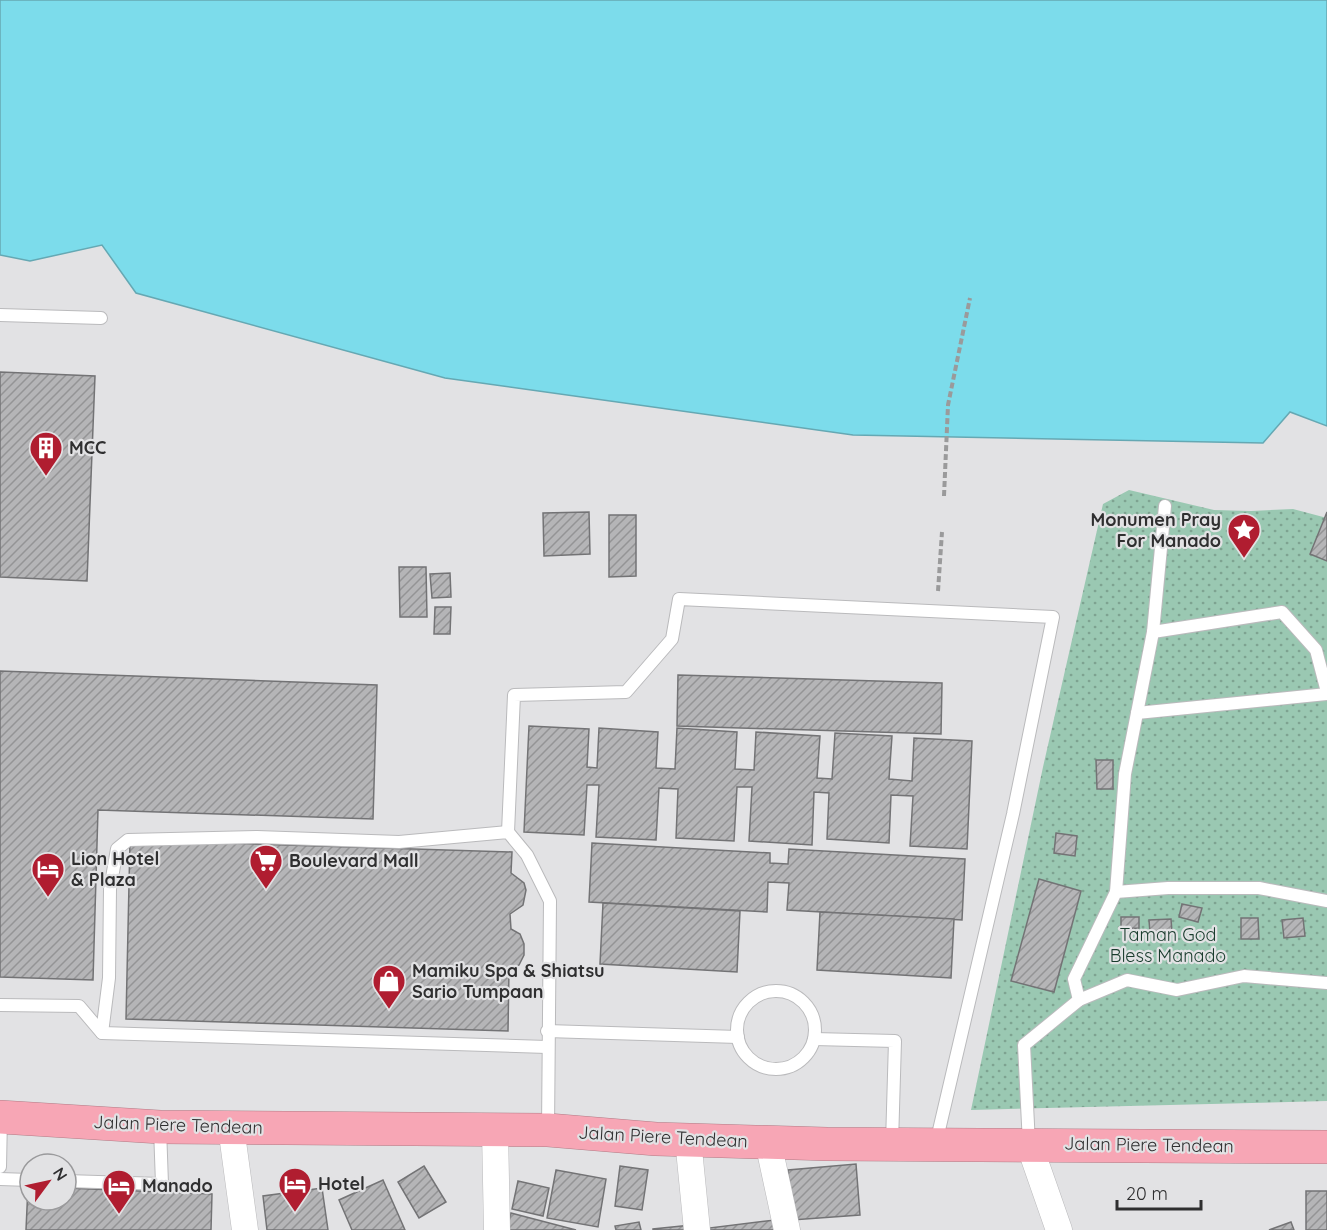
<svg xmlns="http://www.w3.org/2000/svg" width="1327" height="1230" font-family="Quicksand,sans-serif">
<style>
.park{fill:url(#park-dots)}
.water{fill:#7cdceb;stroke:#65a8b3;stroke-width:1.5}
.building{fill:url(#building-hatch);stroke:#737375;stroke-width:1.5}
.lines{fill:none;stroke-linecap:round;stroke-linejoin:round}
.lane-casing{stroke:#bababc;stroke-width:14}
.street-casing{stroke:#bababc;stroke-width:27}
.highway-casing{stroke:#b17c86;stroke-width:34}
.path{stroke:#9a9a9b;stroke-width:4;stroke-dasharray:6 3;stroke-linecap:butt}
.lane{stroke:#fff;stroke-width:12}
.street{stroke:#fff;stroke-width:26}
.highway{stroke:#f7a6b5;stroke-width:33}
.labels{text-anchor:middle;stroke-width:4.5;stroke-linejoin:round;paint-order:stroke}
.poi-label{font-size:18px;font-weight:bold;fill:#2f2f30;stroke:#e2e2e4;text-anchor:start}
.park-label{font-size:18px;fill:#193c2d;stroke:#e2e2e4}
.street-label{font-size:18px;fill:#2f2f30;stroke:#e2e2e4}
</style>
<defs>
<pattern id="park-dots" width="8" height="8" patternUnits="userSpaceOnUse" patternTransform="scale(1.5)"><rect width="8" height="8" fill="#9ac8b2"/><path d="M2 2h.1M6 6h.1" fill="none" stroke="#7ea391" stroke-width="1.8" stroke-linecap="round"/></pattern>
<pattern id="building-hatch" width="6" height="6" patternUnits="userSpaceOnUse" patternTransform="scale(1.5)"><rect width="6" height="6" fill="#b5b5b7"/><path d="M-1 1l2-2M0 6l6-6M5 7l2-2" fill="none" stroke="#949495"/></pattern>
</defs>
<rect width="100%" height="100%" fill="#e2e2e4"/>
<path class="park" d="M1129 490 1214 510 1251 511 1293 509 1327 518V1101L971 1110 1043 767 1103 504Z"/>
<path class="water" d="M0 0H1327V426L1290 412 1263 443 853 435 445 378 136 293 102 245 30 261 0 255Z"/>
<g class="building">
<path d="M0 372 95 376 87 581 0 577Z"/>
<path d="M589 512 590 554 544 556 543 513Z"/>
<path d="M1327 512V561L1310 554Z"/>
<path d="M609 515H636V576L609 577Z"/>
<path d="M399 567H426L427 617H400Z"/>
<path d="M450 573 451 597 432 598 430 574Z"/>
<path d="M435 607H451L450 634H434Z"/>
<path d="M0 671 377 685 373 819 98 810 93 980 0 977Z"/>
<path d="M678 675 942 683 941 734 677 726Z"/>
<path d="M529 726 589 729 587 767 597 768 599 728 658 732 656 768 675 769 677 728 737 732 735 769 754 770 756 732 820 736 817 778 832 779 835 733 892 736 889 779 912 781 914 738 972 741 967 849 910 846 913 796 891 795 889 843 827 839 829 793 814 792 812 845 749 841 752 787H737L734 841 676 838 678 789 659 788 656 840 596 837 599 785H587L584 835 524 832Z"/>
<path d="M1096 760H1113V789H1097Z"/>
<path d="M1056 833 1077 836 1075 856 1054 853Z"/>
<path d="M130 840 512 852 511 873 524 883 526 890 523 905 510 914 511 929 520 934 524 944V955L519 965 509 970 508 1031 126 1019Z"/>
<path d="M592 843 770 853V863L788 864 789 849 965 859 962 920 787 910 789 883 768 882 767 912 589 902Z"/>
<path d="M1039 879 1081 891 1054 992 1011 981Z"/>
<path d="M603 903 740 911 737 972 600 964Z"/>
<path d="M1182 904 1202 908 1198 922 1179 917Z"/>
<path d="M820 912 954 919 951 978 817 970Z"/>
<path d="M1121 917H1139V928L1121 929Z"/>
<path d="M1241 918H1258L1259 939H1241Z"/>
<path d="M1303 918 1305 936 1284 938 1282 920Z"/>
<path d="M1171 919 1172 932 1150 933 1149 920Z"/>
<path d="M856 1164 860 1215 792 1220 788 1170Z"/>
<path d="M424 1166 446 1202 419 1218 398 1182Z"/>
<path d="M620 1166 648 1170 642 1210 615 1206Z"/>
<path d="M556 1170 606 1179 598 1227 547 1218Z"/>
<path d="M383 1180 405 1230H352L339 1200Z"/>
<path d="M518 1181 549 1188 543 1216 512 1209Z"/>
<path d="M28 1186 30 1200H66V1188L212 1194 211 1230H26Z"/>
<path d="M322 1188 328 1230H267L263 1196Z"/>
<rect x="1306" y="1191" width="21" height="39"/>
<path d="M511 1213 576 1230H507Z"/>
<path d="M775 1220 777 1230H710L709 1228Z"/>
<path d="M639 1222 641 1230H616L615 1226Z"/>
<path d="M1291 1222 1294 1230H1269Z"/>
<path d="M691 1225 692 1230H653V1229Z"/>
</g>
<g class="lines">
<g class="lane-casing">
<g id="lane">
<path d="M0 315 101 318"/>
<path d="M1153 632 1282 612 1316 650 1327 692"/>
<path d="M1137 713 1327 694"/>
<path d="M508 832 514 695 626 692 672 639 679 599 1053 617 1013 814 936 1143"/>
<path d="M1116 892 1125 774 1153 632 1165 506"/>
<path d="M1327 901 1259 888H1168L1116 892 1074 979 1079 1000 1127 980 1177 990 1244 976 1327 983"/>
<circle cx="776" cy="1030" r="39"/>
<path d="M0 1005 79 1006 102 1033 547 1047"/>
<path d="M547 1031 738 1037"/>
<path d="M102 1033 109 978 110 889 117 849 128 840 257 837 399 842 508 832 527 855 550 901 548 1130"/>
<path d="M814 1039 895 1041 892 1143"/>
<path d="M1029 1144 1024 1045 1079 1000"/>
<path d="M0 1167 1 1117"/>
<path d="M0 1179 30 1180"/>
<path d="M66 1181 162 1184 160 1128"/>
</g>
</g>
<g class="street-casing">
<g id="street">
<path d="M231 1127 245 1230"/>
<path d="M495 1131 497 1230"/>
<path d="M688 1139 697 1230"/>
<path d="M768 1142 787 1230"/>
<path d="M1029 1144 1059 1230"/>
</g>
</g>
<g class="highway-casing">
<path id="highway" d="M0 1117 160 1127 548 1130 656 1139 827 1144 1327 1147"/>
</g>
<g class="path">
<path d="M944 496 948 405 970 298"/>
<path d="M938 591 942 532"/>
</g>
<use href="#lane" class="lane"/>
<use href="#street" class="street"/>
<use href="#highway" class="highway"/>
</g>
<defs>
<g id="building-pin" transform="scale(1.725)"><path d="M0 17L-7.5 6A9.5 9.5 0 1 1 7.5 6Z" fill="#b01d30" stroke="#e2e2e4"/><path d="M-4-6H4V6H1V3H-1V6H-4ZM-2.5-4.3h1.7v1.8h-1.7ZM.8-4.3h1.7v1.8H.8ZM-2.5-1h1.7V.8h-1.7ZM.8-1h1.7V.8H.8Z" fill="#fff"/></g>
<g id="sight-pin" transform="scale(1.725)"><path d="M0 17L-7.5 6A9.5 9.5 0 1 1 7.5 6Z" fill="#b01d30" stroke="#e2e2e4"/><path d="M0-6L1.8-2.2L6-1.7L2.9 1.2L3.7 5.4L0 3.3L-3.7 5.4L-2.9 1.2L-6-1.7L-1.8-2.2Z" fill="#fff"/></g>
<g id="supermarket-pin" transform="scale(1.725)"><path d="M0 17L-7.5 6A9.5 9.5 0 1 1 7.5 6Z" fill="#b01d30" stroke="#e2e2e4"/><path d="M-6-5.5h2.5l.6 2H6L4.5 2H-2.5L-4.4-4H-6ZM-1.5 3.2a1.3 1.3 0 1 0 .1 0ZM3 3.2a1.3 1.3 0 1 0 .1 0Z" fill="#fff"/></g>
<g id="hotel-pin" transform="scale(1.725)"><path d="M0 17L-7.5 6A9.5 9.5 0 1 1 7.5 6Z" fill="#b01d30" stroke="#e2e2e4"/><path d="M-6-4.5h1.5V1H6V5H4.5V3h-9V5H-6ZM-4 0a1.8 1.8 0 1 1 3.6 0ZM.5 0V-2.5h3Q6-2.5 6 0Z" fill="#fff"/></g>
<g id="shop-pin" transform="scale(1.725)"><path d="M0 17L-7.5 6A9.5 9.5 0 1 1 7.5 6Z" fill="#b01d30" stroke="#e2e2e4"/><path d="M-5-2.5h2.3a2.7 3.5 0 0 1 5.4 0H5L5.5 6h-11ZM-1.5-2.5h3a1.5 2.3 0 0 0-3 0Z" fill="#fff"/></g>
</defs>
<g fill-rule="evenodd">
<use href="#building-pin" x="46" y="448"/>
<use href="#sight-pin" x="1244" y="530"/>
<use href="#supermarket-pin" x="266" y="861"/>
<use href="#hotel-pin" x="48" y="869"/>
<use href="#shop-pin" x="389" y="981"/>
<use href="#hotel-pin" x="295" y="1184"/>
<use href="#hotel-pin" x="119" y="1186"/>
</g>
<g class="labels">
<g class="poi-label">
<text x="69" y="454">MCC</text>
<text x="1221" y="526" text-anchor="end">Monumen Pray<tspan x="1221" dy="21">For Manado</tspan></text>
<text x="71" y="865">Lion Hotel<tspan x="71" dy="21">&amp; Plaza</tspan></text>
<text x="289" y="867">Boulevard Mall</text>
<text x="412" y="977">Mamiku Spa &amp; Shiatsu<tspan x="412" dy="21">Sario Tumpaan</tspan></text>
<text x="318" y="1190">Hotel</text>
<text x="142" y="1192">Manado</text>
</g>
<g class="park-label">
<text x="1168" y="941">Taman God<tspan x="1168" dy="21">Bless Manado</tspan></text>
</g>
<g class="street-label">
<text transform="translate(178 1125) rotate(2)" y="6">Jalan Piere Tendean</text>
<text transform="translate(663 1137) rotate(3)" y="6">Jalan Piere Tendean</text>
<text transform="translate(1149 1145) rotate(1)" y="6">Jalan Piere Tendean</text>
</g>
</g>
<g transform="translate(48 1182) rotate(57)"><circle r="28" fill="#e2e2e4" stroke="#9a9a9c" stroke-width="1.5"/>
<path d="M0-4.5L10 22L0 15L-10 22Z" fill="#b01d30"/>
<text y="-9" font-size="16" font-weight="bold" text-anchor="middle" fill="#2f2f30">N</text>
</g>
<path d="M1117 1200v9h84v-9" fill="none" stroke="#2f2f30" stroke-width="3"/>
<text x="1126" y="1200" font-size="18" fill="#2f2f30" stroke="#e2e2e4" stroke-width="4.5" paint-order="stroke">20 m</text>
</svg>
